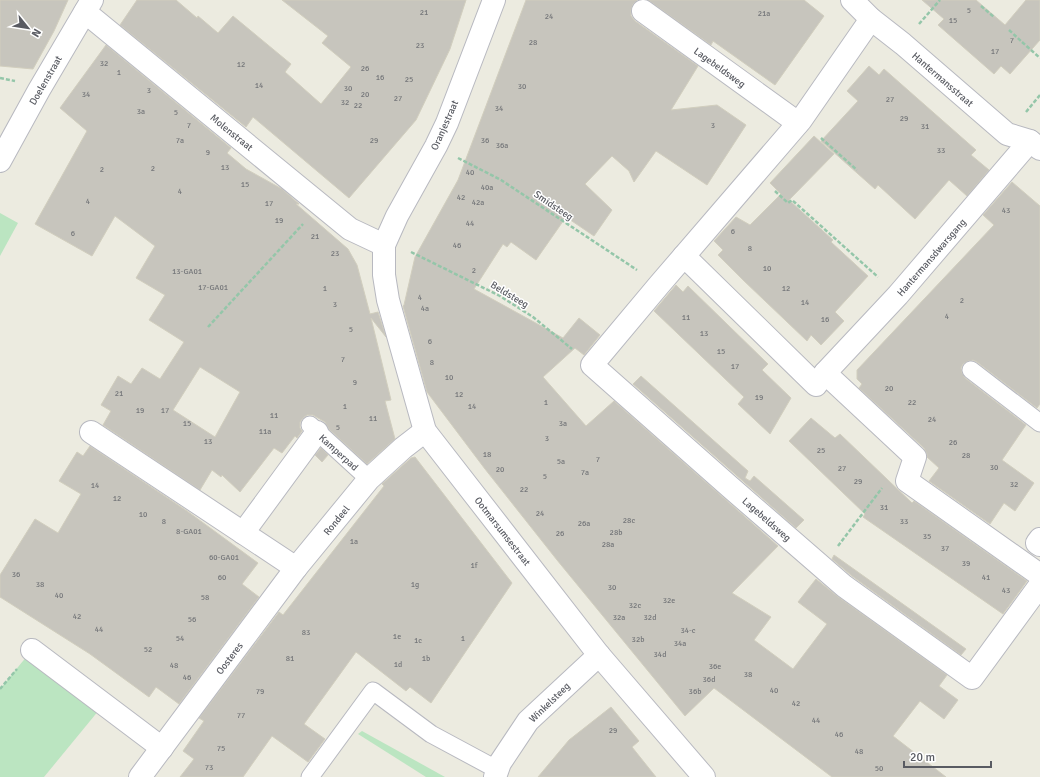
<svg xmlns="http://www.w3.org/2000/svg" width="1040" height="777" font-family="Signika,sans-serif">
<style>
.green{fill:#bbe5c1}
.building{fill:#c7c5bd;stroke:#d1cebe;fill-rule:evenodd}
.lines{fill:none;stroke-linecap:round;stroke-linejoin:round}
.lane-casing{stroke:#b8b9c0;stroke-width:19}
.street-casing{stroke:#b8b9c0;stroke-width:24}
.path{stroke:#94c6a9;stroke-width:2.5;stroke-dasharray:4 2;stroke-linecap:butt}
.lane{stroke:#fff;stroke-width:17}
.street{stroke:#fff;stroke-width:22}
.labels{text-anchor:middle;stroke-width:3;stroke-linejoin:round;paint-order:stroke}
.number-label{font-size:8px;fill:#747679}
.street-label{font-size:10px;fill:#595b62;stroke:#fff}
</style>
<rect width="100%" height="100%" fill="#ecebe0"/>
<g class="green">
<path d="M0 213 18 223 0 256Z"/>
<path d="M32 650 104 704 44 777H0V689Z"/>
<path d="M362 731 445 777H426L358 734Z"/>
</g>
<g class="building">
<path d="M0 0H68L54 31 33 69 0 66Z"/>
<path d="M137 0H176L197 18 198 16 218 33 233 16 291 64 285 72 321 104 351 67 322 43 328 36 282 0H466L450 49 416 120 349 198 253 117 246 127 120 25Z"/>
<path d="M526 0H637L633 4 631 10V16L635 21 698 66 671 110 717 105 746 125 707 185 656 151 634 182 629 171 612 156 585 184 612 210 594 236 566 217 536 260 511 242 507 247 503 244 474 289 563 338 579 318 600 335 584 355 575 348 543 377 586 426 614 401 778 546 732 593 771 617 754 640 793 669 827 624 798 602 816 579 837 596 947 675 939 686 958 700 944 719 920 701 893 736 946 777H832L714 688 685 716 557 560 485 469 427 392 403 306 404 305 415 257 458 180Z"/>
<path d="M648 0H804L824 16 775 85 713 41 711 45Z"/>
<path d="M922 0H976L1005 25 1026 0H1040V40L1010 74 1001 66 994 74 938 25 944 19Z"/>
<path d="M106 45 231 148 227 153 246 169 282 189 299 204H296L348 249 357 265 370 314 378 312 386 337 371 318 391 400 385 401 395 439 367 464 329 429 325 422 313 415H307L303 418 300 422V428L302 431 297 438 295 436 282 453 274 448 240 492 222 475 221 477 212 470 200 490 103 425 111 411 101 405 118 376 131 384 142 368 160 379 184 342 149 320 165 295 136 278 155 246 115 216 92 256 35 224 87 131 60 108ZM200 367 240 392 215 437 173 410Z"/>
<path d="M869 66 879 75 884 69 976 150 971 155 989 170 967 196 949 180 915 219 878 185 875 189 821 141 858 101 847 91Z"/>
<path d="M814 136 834 154 789 200 833 240 831 242 868 276 835 312 844 321 821 345 811 335 807 341 743 280 718 255 723 250 714 241 736 217 750 225 781 194 770 183Z"/>
<path d="M1012 182 1040 206V404L1037 408 977 362 973 360 968 361 963 364 961 368 962 373 965 378 1026 425 1002 460 1034 483 1015 511 1004 503 990 524 929 481 939 468 927 457V454L924 448 859 388 862 384 857 379V370L994 225 983 215Z"/>
<path d="M676 285 683 292 688 286 768 364 762 370 791 398 770 434 738 404 744 397 654 311Z"/>
<path d="M641 376 748 471 745 478 750 481 754 476 804 520 796 528 633 384Z"/>
<path d="M811 418 835 438 840 434 912 503 914 501 1027 581 1003 614 863 517 865 514 789 441Z"/>
<path d="M90 446 187 511 258 563 242 584 259 597 179 704 156 687 149 697 90 654 0 597V575L35 519 58 533 81 494 59 481 77 452 83 456Z"/>
<path d="M321 448 328 455 322 462 315 455Z"/>
<path d="M415 457 512 583 431 703 410 687 406 691 356 652 304 724 325 739 308 762 272 736 243 777H180L194 759 183 751 204 721 199 718 279 612 283 615 384 486 382 484 411 458Z"/>
<path d="M834 555 966 649 961 655 852 576 832 559Z"/>
<path d="M611 707 639 741 632 747 656 777H538L569 740Z"/>
</g>
<g class="lines">
<g class="lane-casing">
<g id="lane">
<path d="M971 370 1040 423"/>
<path d="M310 425 369 479"/>
<path d="M310 777 373 691 431 734 498 770"/>
</g>
</g>
<g class="street-casing">
<g id="street">
<path d="M494 0 447 123 436 146 397 216 384 245V275L388 300 425 431 599 655 704 777"/>
<path d="M852 0 871 19 903 44 1007 134 1030 141 1040 149"/>
<path d="M643 11 798 123"/>
<path d="M85 12 350 229 384 245"/>
<path d="M871 19 801 120 659 285 592 365 730 487 844 586 972 678 1040 585"/>
<path d="M0 161 39 90 92 0"/>
<path d="M684 256 816 385 825 373 898 295 1030 141"/>
<path d="M825 373 915 457 907 481 1040 575"/>
<path d="M91 432 296 568 369 479 403 448 425 431"/>
<path d="M243 533 317 432"/>
<path d="M1040 539 1037 543 1040 545"/>
<path d="M32 650 162 748"/>
<path d="M140 777 296 568"/>
<path d="M495 777 500 763 528 721 599 655"/>
</g>
</g>
<g class="path">
<path d="M981 6 994 17"/>
<path d="M919 24 940 0"/>
<path d="M1009 30 1021 41"/>
<path d="M1022 42 1040 58"/>
<path d="M0 78 15 81"/>
<path d="M1026 112 1040 95"/>
<path d="M821 138 857 170"/>
<path d="M458 158 501 180 637 270"/>
<path d="M775 191 788 203 792 200 878 277"/>
<path d="M411 252 500 296 533 317 572 349"/>
<path d="M208 327 303 224"/>
<path d="M838 546 882 488"/>
<path d="M0 689 17 669"/>
</g>
<use href="#lane" class="lane"/>
<use href="#street" class="street"/>
</g>
<g class="labels">
<g class="number-label">
<text x="969" y="13">5</text>
<text x="424" y="15">21</text>
<text x="764" y="16">21a</text>
<text x="549" y="19">24</text>
<text x="953" y="23">15</text>
<text x="1012" y="43">7</text>
<text x="533" y="45">28</text>
<text x="420" y="48">23</text>
<text x="995" y="54">17</text>
<text x="104" y="66">32</text>
<text x="241" y="67">12</text>
<text x="365" y="71">26</text>
<text x="119" y="75">1</text>
<text x="380" y="80">16</text>
<text x="409" y="82">25</text>
<text x="259" y="88">14</text>
<text x="522" y="89">30</text>
<text x="348" y="91">30</text>
<text x="149" y="93">3</text>
<text x="86" y="97">34</text>
<text x="365" y="97">20</text>
<text x="398" y="101">27</text>
<text x="890" y="102">27</text>
<text x="345" y="105">32</text>
<text x="358" y="108">22</text>
<text x="499" y="111">34</text>
<text x="141" y="114">3a</text>
<text x="176" y="115">5</text>
<text x="904" y="121">29</text>
<text x="189" y="128">7</text>
<text x="713" y="128">3</text>
<text x="925" y="129">31</text>
<text x="180" y="143">7a</text>
<text x="374" y="143">29</text>
<text x="485" y="143">36</text>
<text x="502" y="148">36a</text>
<text x="941" y="153">33</text>
<text x="208" y="155">9</text>
<text x="225" y="170">13</text>
<text x="153" y="171">2</text>
<text x="102" y="172">2</text>
<text x="470" y="175">40</text>
<text x="245" y="187">15</text>
<text x="487" y="190">40a</text>
<text x="180" y="194">4</text>
<text x="461" y="200">42</text>
<text x="88" y="204">4</text>
<text x="478" y="205">42a</text>
<text x="269" y="206">17</text>
<text x="1006" y="213">43</text>
<text x="279" y="223">19</text>
<text x="470" y="226">44</text>
<text x="733" y="234">6</text>
<text x="73" y="236">6</text>
<text x="315" y="239">21</text>
<text x="457" y="248">46</text>
<text x="750" y="251">8</text>
<text x="335" y="256">23</text>
<text x="767" y="271">10</text>
<text x="474" y="273">2</text>
<text x="187" y="274">13-GA01</text>
<text x="213" y="290">17-GA01</text>
<text x="325" y="291">1</text>
<text x="786" y="291">12</text>
<text x="420" y="300">4</text>
<text x="962" y="303">2</text>
<text x="805" y="305">14</text>
<text x="335" y="307">3</text>
<text x="425" y="311">4a</text>
<text x="947" y="319">4</text>
<text x="686" y="320">11</text>
<text x="825" y="322">16</text>
<text x="351" y="332">5</text>
<text x="704" y="336">13</text>
<text x="430" y="344">6</text>
<text x="721" y="354">15</text>
<text x="343" y="362">7</text>
<text x="432" y="365">8</text>
<text x="735" y="369">17</text>
<text x="449" y="380">10</text>
<text x="355" y="385">9</text>
<text x="889" y="391">20</text>
<text x="119" y="396">21</text>
<text x="459" y="397">12</text>
<text x="759" y="400">19</text>
<text x="546" y="405">1</text>
<text x="912" y="405">22</text>
<text x="345" y="409">1</text>
<text x="472" y="409">14</text>
<text x="140" y="413">19</text>
<text x="165" y="413">17</text>
<text x="274" y="418">11</text>
<text x="373" y="421">11</text>
<text x="932" y="422">24</text>
<text x="187" y="426">15</text>
<text x="563" y="426">3a</text>
<text x="338" y="430">5</text>
<text x="265" y="434">11a</text>
<text x="547" y="441">3</text>
<text x="208" y="444">13</text>
<text x="953" y="445">26</text>
<text x="821" y="453">25</text>
<text x="487" y="457">18</text>
<text x="966" y="458">28</text>
<text x="598" y="462">7</text>
<text x="561" y="464">5a</text>
<text x="994" y="470">30</text>
<text x="842" y="471">27</text>
<text x="500" y="472">20</text>
<text x="585" y="475">7a</text>
<text x="545" y="479">5</text>
<text x="858" y="484">29</text>
<text x="1014" y="487">32</text>
<text x="95" y="488">14</text>
<text x="524" y="492">22</text>
<text x="117" y="501">12</text>
<text x="884" y="510">31</text>
<text x="540" y="516">24</text>
<text x="143" y="517">10</text>
<text x="629" y="523">28c</text>
<text x="164" y="524">8</text>
<text x="904" y="524">33</text>
<text x="584" y="526">26a</text>
<text x="189" y="534">8-GA01</text>
<text x="616" y="535">28b</text>
<text x="560" y="536">26</text>
<text x="927" y="539">35</text>
<text x="354" y="544">1a</text>
<text x="608" y="547">28a</text>
<text x="945" y="551">37</text>
<text x="224" y="560">60-GA01</text>
<text x="966" y="566">39</text>
<text x="474" y="568">1f</text>
<text x="16" y="577">36</text>
<text x="222" y="580">60</text>
<text x="986" y="580">41</text>
<text x="40" y="587">38</text>
<text x="415" y="587">1g</text>
<text x="612" y="590">30</text>
<text x="1006" y="593">43</text>
<text x="59" y="598">40</text>
<text x="205" y="600">58</text>
<text x="669" y="603">32e</text>
<text x="635" y="608">32c</text>
<text x="77" y="619">42</text>
<text x="619" y="620">32a</text>
<text x="650" y="620">32d</text>
<text x="192" y="622">56</text>
<text x="99" y="632">44</text>
<text x="688" y="633">34-c</text>
<text x="306" y="635">83</text>
<text x="397" y="639">1e</text>
<text x="180" y="641">54</text>
<text x="463" y="641">1</text>
<text x="638" y="642">32b</text>
<text x="418" y="643">1c</text>
<text x="680" y="646">34a</text>
<text x="148" y="652">52</text>
<text x="660" y="657">34d</text>
<text x="290" y="661">81</text>
<text x="426" y="661">1b</text>
<text x="398" y="667">1d</text>
<text x="174" y="668">48</text>
<text x="715" y="669">36e</text>
<text x="748" y="677">38</text>
<text x="187" y="680">46</text>
<text x="709" y="682">36d</text>
<text x="774" y="693">40</text>
<text x="260" y="694">79</text>
<text x="695" y="694">36b</text>
<text x="796" y="706">42</text>
<text x="241" y="718">77</text>
<text x="816" y="723">44</text>
<text x="613" y="733">29</text>
<text x="839" y="737">46</text>
<text x="221" y="751">75</text>
<text x="859" y="754">48</text>
<text x="209" y="770">73</text>
<text x="879" y="771">50</text>
</g>
<g class="street-label">
<text transform="translate(720 67) rotate(36)" y="4">Lagebeldsweg</text>
<text transform="translate(943 79) rotate(41)" y="4">Hantermansstraat</text>
<text transform="translate(45 80) rotate(-60)" y="4">Doelenstraat</text>
<text transform="translate(444 125) rotate(-66)" y="4">Oranjestraat</text>
<text transform="translate(232 132) rotate(39)" y="4">Molenstraat</text>
<text transform="translate(554 205) rotate(34)" y="4">Smidsteeg</text>
<text transform="translate(931 257) rotate(-49)" y="4">Hantermansdwarsgang</text>
<text transform="translate(510 294) rotate(31)" y="4">Beldsteeg</text>
<text transform="translate(339 452) rotate(42)" y="4">Kamperpad</text>
<text transform="translate(767 519) rotate(41)" y="4">Lagebeldsweg</text>
<text transform="translate(336 520) rotate(-51)" y="4">Rondeel</text>
<text transform="translate(503 531) rotate(52)" y="4">Ootmarsumsestraat</text>
<text transform="translate(229 658) rotate(-53)" y="4">Oosteres</text>
<text transform="translate(549 702) rotate(-44)" y="4">Winkelsteeg</text>
</g>
</g>
<g transform="translate(28 28) rotate(120)" stroke="#ffffff" stroke-width="3" paint-order="stroke">
<path d="M0-3L7 15L0 10L-7 15Z" fill="#595b62"/>
<text y="-6" font-size="11" font-weight="bold" text-anchor="middle" fill="#595b62">N</text>
</g>
<path d="M904 761v6h87v-6" fill="none" stroke="#595b62" stroke-width="2"/>
<text x="910" y="761" font-size="12" fill="#595b62" stroke="#ffffff" stroke-width="3" paint-order="stroke">20 m</text>
</svg>
